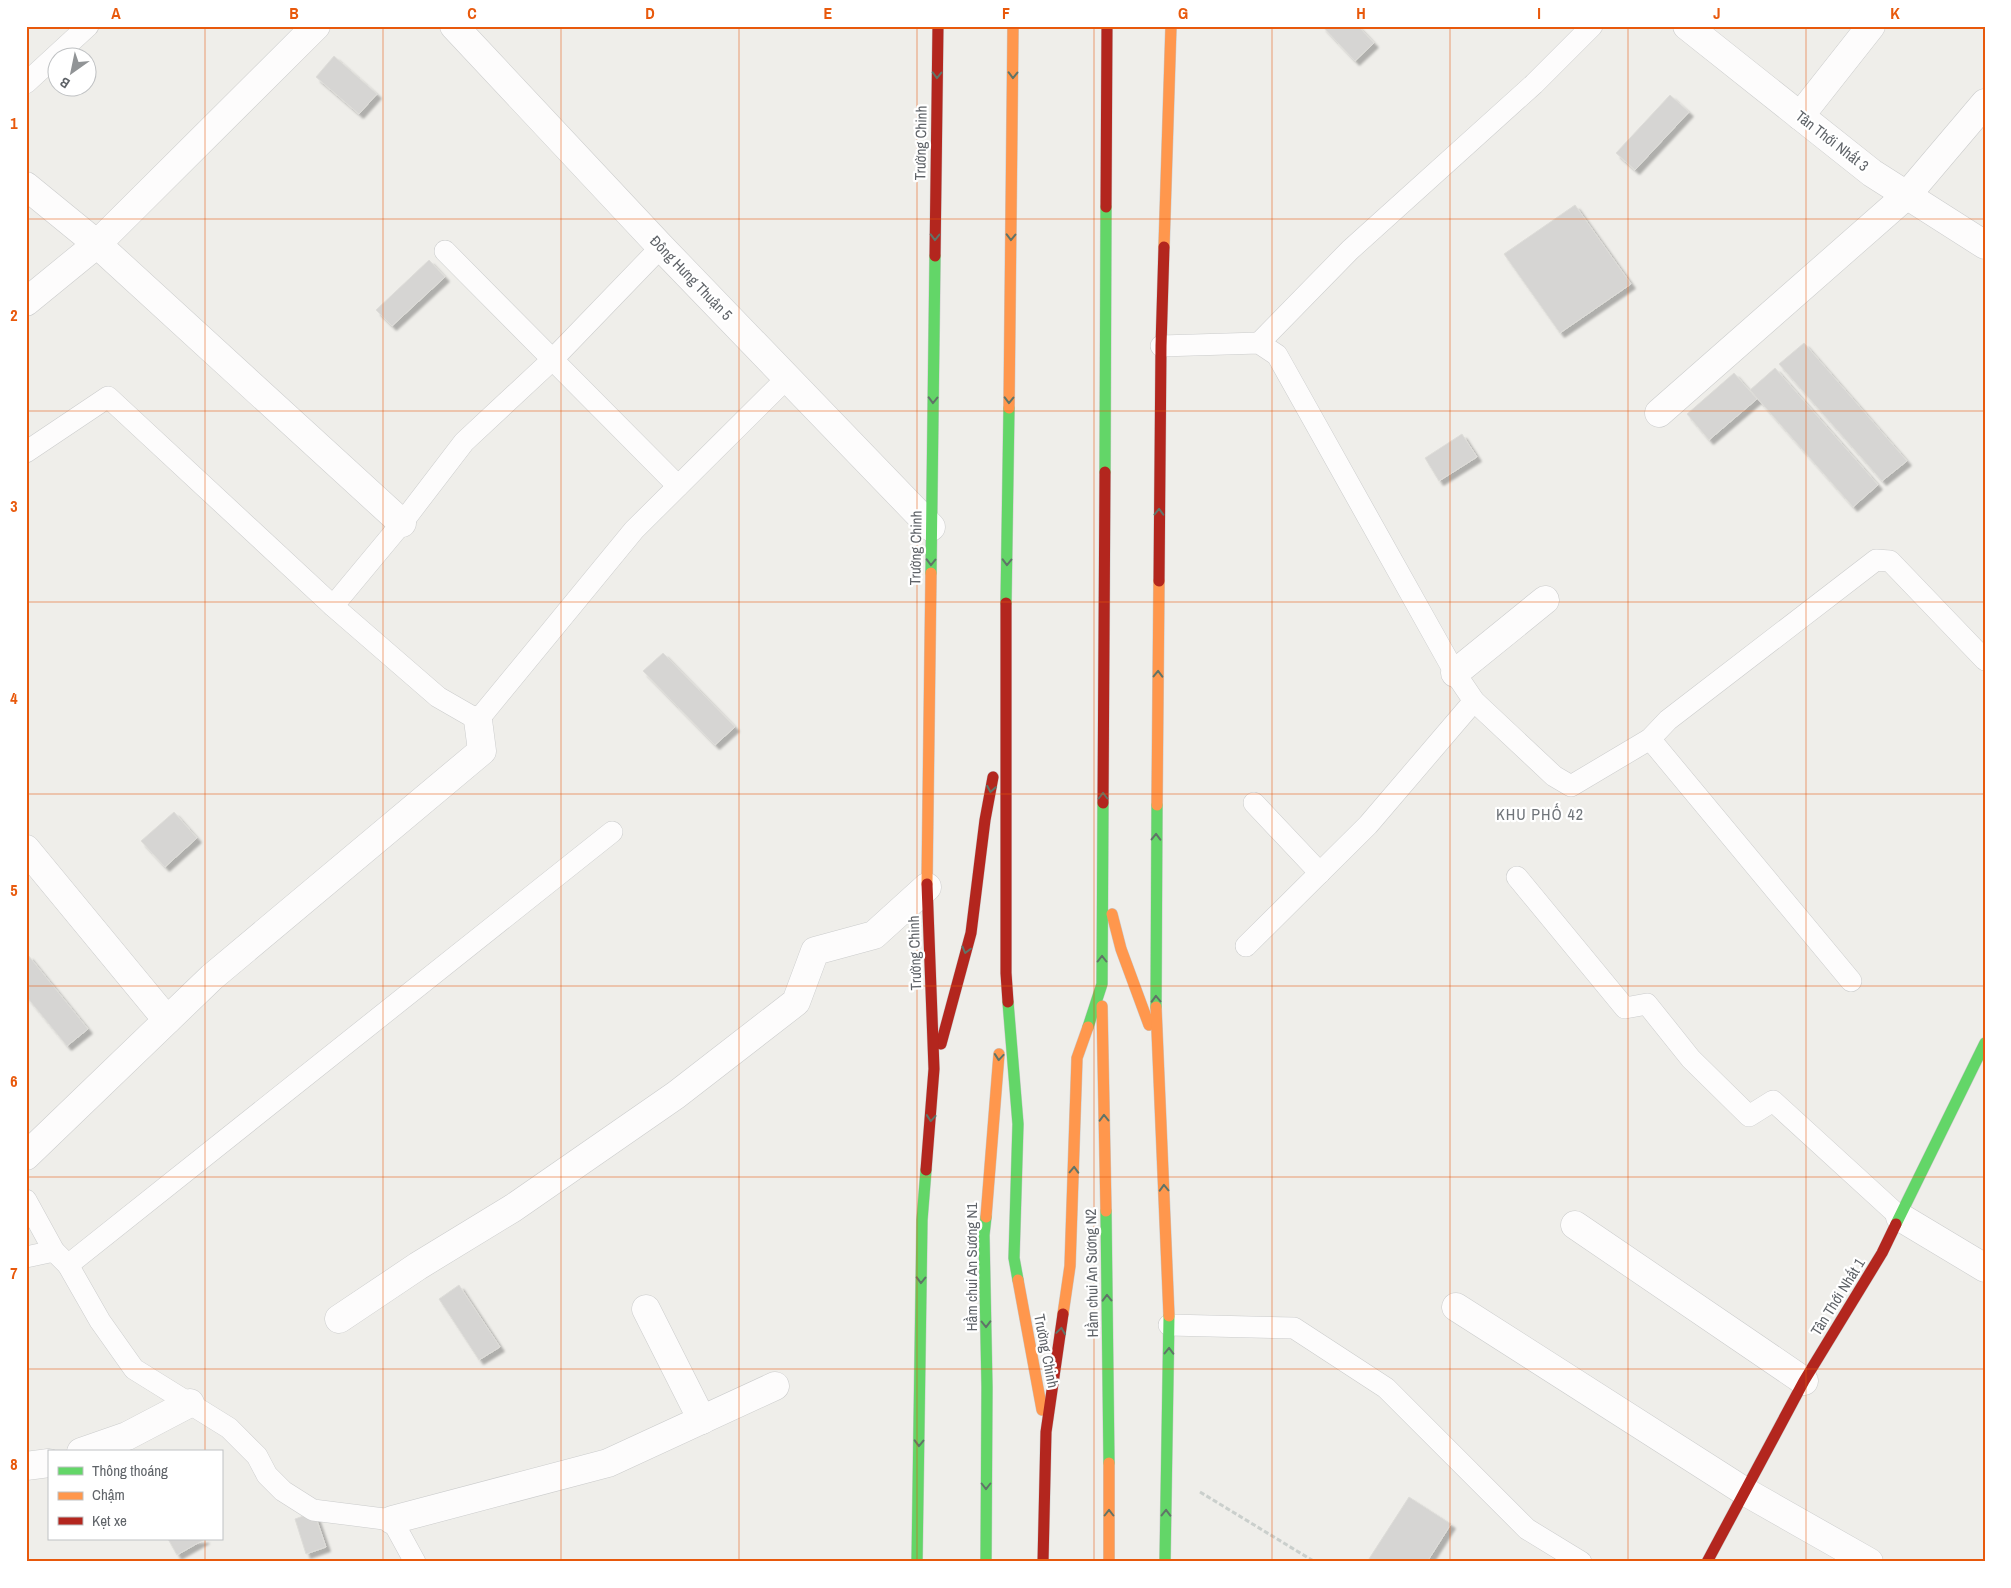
<svg xmlns="http://www.w3.org/2000/svg" width="2011" height="1588" font-family="'Archivo Narrow',sans-serif">
<style>
.building{fill:#d6d5d3;stroke:#deddd9;filter:url(#shadow)}
.lines{fill:none;stroke-linecap:round;stroke-linejoin:round}
.lane-casing{stroke:#cbcccc;stroke-width:22}
.street-casing{stroke:#cbcccc;stroke-width:29}
.fast-casing{stroke:#cacacb;stroke-width:12}
.slow-casing{stroke:#cacacb;stroke-width:12}
.jam-casing{stroke:#cacacb;stroke-width:12}
.path{stroke:#cacfcc;stroke-width:3;stroke-dasharray:5 2.5;stroke-linecap:butt}
.lane{stroke:#fdfcfc;stroke-width:21}
.street{stroke:#fdfcfc;stroke-width:28}
.fast{stroke:#63d668;stroke-width:11}
.slow{stroke:#ff974d;stroke-width:11}
.jam{stroke:#b3261e;stroke-width:11}
.oneway{stroke:#607468}
.grid{fill:none;stroke:#e8590c;stroke-width:1;stroke-opacity:0.55}
.labels{text-anchor:middle;stroke-width:4.5;stroke-linejoin:round;paint-order:stroke}
.street-label{font-size:15px;fill:#5f6368;stroke:#fff}
.neighbourhood-label{font-size:16px;letter-spacing:1px;fill:#70757a;stroke:#fff}
.neatline{fill:none;stroke:#e8590c;stroke-width:2}
.grid-label{font-size:16px;text-anchor:middle;font-weight:bold;fill:#e8590c}
</style>
<defs>
<filter id="shadow"><feDropShadow dx="4.5" dy="4.5" stdDeviation="1" flood-color="#0004"/></filter>
</defs>
<rect width="100%" height="100%" fill="#efeeea"/>
<g class="building">
<path d="M1322 26H1358L1374 43 1355 61Z"/>
<path d="M334 56 377 94 359 114 316 77Z"/>
<path d="M1670 95 1689 112 1635 170 1616 153Z"/>
<path d="M1575 205 1631 284 1560 333 1504 254Z"/>
<path d="M429 260 445 277 392 326 376 310Z"/>
<path d="M1804 343 1907 461 1882 481 1779 364Z"/>
<path d="M1775 368 1878 485 1853 507 1750 390Z"/>
<path d="M1734 373 1757 399 1709 440 1687 414Z"/>
<path d="M1462 434 1477 457 1439 481 1425 458Z"/>
<path d="M663 653 735 727 715 745 643 671Z"/>
<path d="M174 812 197 838 165 867 141 841Z"/>
<path d="M28 955 88 1029 67 1046 26 996Z"/>
<path d="M459 1285 500 1347 479 1360 439 1299Z"/>
<path d="M1409 1497 1451 1524 1427 1562H1367Z"/>
<path d="M314 1512 326 1547 306 1554 295 1519Z"/>
<path d="M168 1539H205L177 1555Z"/>
</g>
<g class="lines">
<g class="lane-casing">
<g id="lane">
<path d="M26 83 88 26"/>
<path d="M445 251 678 486"/>
<path d="M1259 343 1350 250 1534 84 1592 26"/>
<path d="M1161 346 1259 343 1277 355 1455 673 1474 701 1554 776 1571 786 1650 739 1668 720 1876 560 1890 561 1985 660"/>
<path d="M26 452 108 397 333 606 438 697 478 720 634 530 788 377"/>
<path d="M333 606 402 523 464 442 552 360 661 247"/>
<path d="M1650 739 1851 981"/>
<path d="M1254 803 1320 873"/>
<path d="M1517 877 1625 1008 1647 1004 1691 1059 1749 1116 1773 1101 1900 1217"/>
<path d="M1246 946 1368 825 1474 701"/>
<path d="M26 1200 54 1251 68 1265 100 1321 134 1369 229 1428 257 1456 267 1475 283 1491 313 1510 392 1520 415 1562"/>
<path d="M26 1257 54 1251"/>
<path d="M68 1265 612 832"/>
<path d="M1169 1325 1294 1328 1386 1388 1527 1529 1581 1562"/>
</g>
</g>
<g class="street-casing">
<g id="street">
<path d="M454 26 661 247 931 527"/>
<path d="M1687 26 1872 173 1985 245"/>
<path d="M1800 116 1871 26"/>
<path d="M26 186 97 244 316 26"/>
<path d="M26 302 97 244 402 523"/>
<path d="M1659 413 1907 195 1985 103"/>
<path d="M1455 673 1545 600"/>
<path d="M26 849 167 1020"/>
<path d="M26 1156 212 977 482 751 478 720"/>
<path d="M1900 1217 1985 1268"/>
<path d="M1575 1225 1804 1381"/>
<path d="M1456 1307 1744 1491 1869 1562"/>
<path d="M646 1309 702 1420"/>
<path d="M339 1319 418 1266 513 1208 676 1095 796 1002 815 951 874 935 927 887"/>
<path d="M81 1452 127 1436 190 1403"/>
<path d="M26 1466 49 1463"/>
<path d="M392 1520 608 1463 775 1386"/>
</g>
</g>
<g class="fast-casing">
<g id="fast">
<path d="M1105 472 1106 207"/>
<path d="M931 573 935 256"/>
<path d="M1006 603 1009 408"/>
<path d="M1008 1002 1018 1124 1014 1258 1018 1280"/>
<path d="M1156 1007 1157 805"/>
<path d="M1088 1027 1102 984 1103 803"/>
<path d="M1106 1211 1109 1463"/>
<path d="M986 1217 984 1235 987 1387 986 1562"/>
<path d="M1896 1224 1985 1043"/>
<path d="M917 1562 922 1220 926 1170"/>
<path d="M1165 1562 1169 1316"/>
</g>
</g>
<g class="slow-casing">
<g id="slow">
<path d="M1164 247 1171 26"/>
<path d="M1009 408 1013 26"/>
<path d="M1157 805 1159 581"/>
<path d="M927 884 931 573"/>
<path d="M1112 914 1121 949 1149 1025"/>
<path d="M1102 1006 1106 1211"/>
<path d="M1156 1007 1169 1316"/>
<path d="M986 1217 999 1054"/>
<path d="M1018 1280 1042 1410"/>
<path d="M1063 1314 1070 1266 1077 1058 1088 1027"/>
<path d="M1109 1463V1562"/>
</g>
</g>
<g class="jam-casing">
<g id="jam">
<path d="M1106 207 1107 26"/>
<path d="M935 256 938 26"/>
<path d="M1159 581 1161 346 1164 247"/>
<path d="M1006 603V973L1008 1002"/>
<path d="M1103 803 1105 472"/>
<path d="M941 1044 971 933 985 820 993 777"/>
<path d="M926 1170 934 1069 927 884"/>
<path d="M1043 1562 1046 1432 1063 1314"/>
<path d="M1707 1562 1804 1381 1882 1253 1896 1224"/>
</g>
</g>
<path class="path" d="M1200 1492 1315 1562"/>
<use href="#lane" class="lane"/>
<use href="#street" class="street"/>
<use href="#fast" class="fast"/>
<use href="#slow" class="slow"/>
<use href="#jam" class="jam"/>
</g>
<defs><path id="oneway-chevron" d="M-2-3.5L2.5 0L-2 3.5" fill="none" stroke-width="1.6" stroke-linecap="round" stroke-linejoin="round" transform="scale(1.25)"/></defs>
<g class="oneway">
<use href="#oneway-chevron" transform="translate(937 75) rotate(91)"/>
<use href="#oneway-chevron" transform="translate(1013 75) rotate(91)"/>
<use href="#oneway-chevron" transform="translate(935 237) rotate(91)"/>
<use href="#oneway-chevron" transform="translate(1011 237) rotate(91)"/>
<use href="#oneway-chevron" transform="translate(933 400) rotate(91)"/>
<use href="#oneway-chevron" transform="translate(1009 400) rotate(91)"/>
<use href="#oneway-chevron" transform="translate(1159 512) rotate(-89)"/>
<use href="#oneway-chevron" transform="translate(931 562) rotate(91)"/>
<use href="#oneway-chevron" transform="translate(1007 562) rotate(91)"/>
<use href="#oneway-chevron" transform="translate(1158 674) rotate(-89)"/>
<use href="#oneway-chevron" transform="translate(991 789) rotate(100)"/>
<use href="#oneway-chevron" transform="translate(1103 796) rotate(-90)"/>
<use href="#oneway-chevron" transform="translate(1156 837) rotate(-89)"/>
<use href="#oneway-chevron" transform="translate(966 950) rotate(105)"/>
<use href="#oneway-chevron" transform="translate(1102 959) rotate(-90)"/>
<use href="#oneway-chevron" transform="translate(1156 999) rotate(-92)"/>
<use href="#oneway-chevron" transform="translate(999 1057) rotate(95)"/>
<use href="#oneway-chevron" transform="translate(931 1118) rotate(95)"/>
<use href="#oneway-chevron" transform="translate(1104 1118) rotate(-91)"/>
<use href="#oneway-chevron" transform="translate(1074 1170) rotate(-88)"/>
<use href="#oneway-chevron" transform="translate(1164 1188) rotate(-92)"/>
<use href="#oneway-chevron" transform="translate(921 1280) rotate(91)"/>
<use href="#oneway-chevron" transform="translate(1107 1298) rotate(-91)"/>
<use href="#oneway-chevron" transform="translate(986 1324) rotate(89)"/>
<use href="#oneway-chevron" transform="translate(1061 1331) rotate(-82)"/>
<use href="#oneway-chevron" transform="translate(1169 1351) rotate(-89)"/>
<use href="#oneway-chevron" transform="translate(919 1443) rotate(91)"/>
<use href="#oneway-chevron" transform="translate(986 1486) rotate(90)"/>
<use href="#oneway-chevron" transform="translate(1109 1513) rotate(-90)"/>
<use href="#oneway-chevron" transform="translate(1166 1513) rotate(-89)"/>
</g>
<path class="grid" d="M205 26V1452M383 26V1562M561 26V1562M739 26V1562M917 26V1562M1094 26V1562M1272 26V1562M1450 26V1562M1628 26V1562M1806 26V1562M26 219H1985M26 411H1985M26 602H1985M26 794H1985M26 986H1985M26 1177H1985M26 1369H1985M205 1539V1562"/>
<g class="labels">
<g class="street-label">
<text transform="translate(1832 141) rotate(38)" y="5">Tân Thới Nhất 3</text>
<text transform="translate(921 143) rotate(-89)" y="5">Trường Chinh</text>
<text transform="translate(691 278) rotate(46)" y="5">Đông Hưng Thuận 5</text>
<text transform="translate(916 548) rotate(-89)" y="5">Trường Chinh</text>
<text transform="translate(915 953) rotate(-92)" y="5">Trường Chinh</text>
<text transform="translate(972 1267) rotate(-90)" y="5">Hầm chui An Sương N1</text>
<text transform="translate(1092 1273) rotate(-91)" y="5">Hầm chui An Sương N2</text>
<text transform="translate(1838 1297) rotate(-58)" y="5">Tân Thới Nhất 1</text>
<text transform="translate(1046 1351) rotate(79)" y="5">Trường Chinh</text>
</g>
<g class="neighbourhood-label">
<text x="1540" y="820">KHU PHỐ 42</text>
</g>
</g>
<rect width="2011" height="1588" fill="none" stroke="#ffffff" stroke-width="55"/>
<rect x="48" y="1450" width="175" height="90" fill="#ffffff" stroke="#bfc1c3"/>
<rect x="58" y="1467" width="25" height="8" fill="#63d668" stroke="#bfc1c3"/>
<text x="92" y="1476" font-size="15" fill="#5f6368">Thông thoáng</text>
<rect x="58" y="1492" width="25" height="8" fill="#ff974d" stroke="#bfc1c3"/>
<text x="92" y="1500" font-size="15" fill="#5f6368">Chậm</text>
<rect x="58" y="1517" width="25" height="8" fill="#b3261e" stroke="#bfc1c3"/>
<text x="92" y="1526" font-size="15" fill="#5f6368">Kẹt xe</text>
<g transform="translate(72 72) rotate(213)"><circle r="24" fill="#ffffff" stroke="#bfc1c3"/>
<path d="M0-4L9 19L0 12L-9 19Z" fill="#919496"/>
<text y="-8" font-size="14" font-weight="bold" text-anchor="middle" fill="#5f6368">B</text>
</g>
<rect x="28" y="28" width="1956" height="1532" class="neatline"/>
<g class="grid-label">
<text x="116" y="19">A</text>
<text x="294" y="19">B</text>
<text x="472" y="19">C</text>
<text x="650" y="19">D</text>
<text x="828" y="19">E</text>
<text x="1006" y="19">F</text>
<text x="1183" y="19">G</text>
<text x="1361" y="19">H</text>
<text x="1539" y="19">I</text>
<text x="1717" y="19">J</text>
<text x="1895" y="19">K</text>
<text x="14" y="129">1</text>
<text x="14" y="321">2</text>
<text x="14" y="512">3</text>
<text x="14" y="704">4</text>
<text x="14" y="896">5</text>
<text x="14" y="1087">6</text>
<text x="14" y="1279">7</text>
<text x="14" y="1470">8</text>
</g>
</svg>
